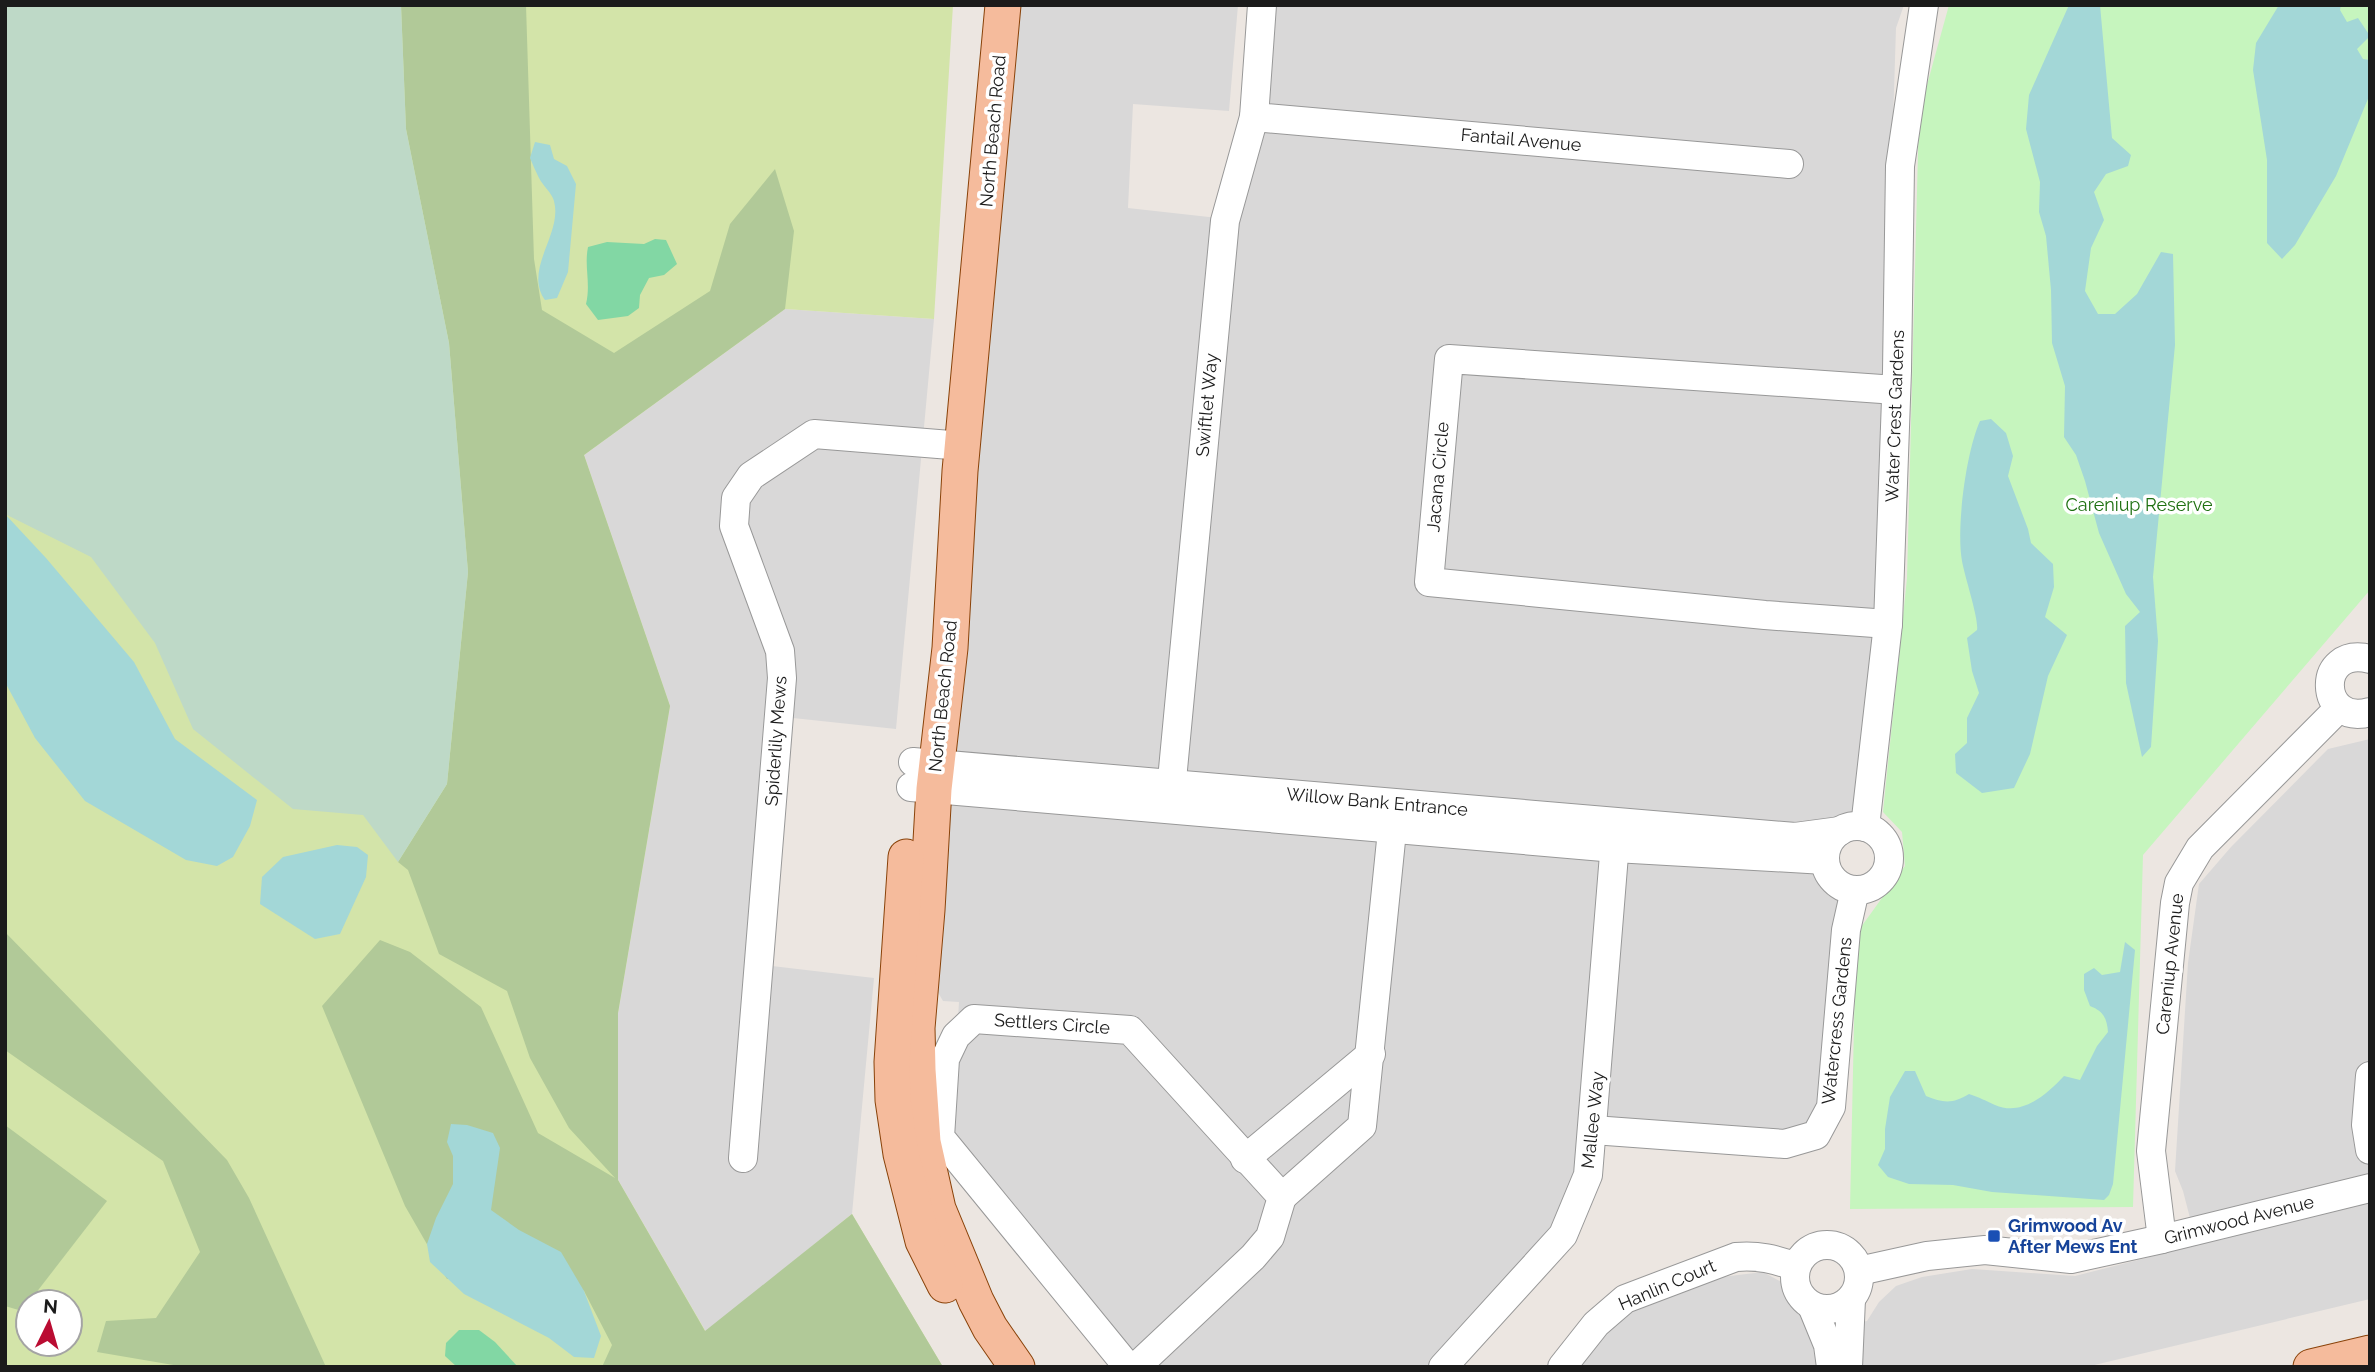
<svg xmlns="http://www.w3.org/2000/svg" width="2375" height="1372" font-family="Raleway,sans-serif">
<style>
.residential{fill:#d9d8d8}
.grass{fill:#d3e4a9;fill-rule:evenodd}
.forest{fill:#b1c998}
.wetland{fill:#bed9c7}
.park{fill:#c6f5be}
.pitch{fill:#82d7a4}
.water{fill:#a3d7d7}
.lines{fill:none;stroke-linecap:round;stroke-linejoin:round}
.minor-casing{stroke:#989898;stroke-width:30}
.major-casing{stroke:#894209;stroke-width:37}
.minor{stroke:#fff;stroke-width:28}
.major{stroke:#f5bb9c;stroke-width:35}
.transit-dot{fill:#1a4fb4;stroke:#fff;stroke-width:2.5}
.labels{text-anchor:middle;stroke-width:7;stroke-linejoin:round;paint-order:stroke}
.street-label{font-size:18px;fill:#1b1b1b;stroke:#fff}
.park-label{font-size:18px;fill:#1e7011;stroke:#fff}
.transit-label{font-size:18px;font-weight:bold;fill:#164399;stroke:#fff;text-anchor:start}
</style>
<rect width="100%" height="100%" fill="#ece6e1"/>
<g class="residential">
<path d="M1012 5H1238L1229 111 1133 104 1128 208 1236 220 1272 5H1904L1896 28 1876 656 1861 800 1850 813 1838 817 1812 870 1832 891 1840 905 1818 1120 1778 1134 1586 1120 1582 1165 1552 1238 1431 1367H1145L951 1131 959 1002 943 1001 932 982Z"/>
<path d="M785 309 934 319 896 729 793 718 772 966 874 978 852 1214 706 1332 618 1180V1013L670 706 584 455Z"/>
<path d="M2370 739V1299L2086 1367H1553L1614 1290 1763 1272 1789 1286 1805 1313 1812 1333 1867 1321 1879 1302 1896 1286 1922 1277 1972 1269 2075 1276 2197 1245 2183 1191 2175 1171 2188 963 2199 884 2231 847 2328 749Z"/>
</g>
<path class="grass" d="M5 5H953L934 319 785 309 584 455 670 706 618 1013V1180L706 1332 852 1214 943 1367H5ZM28 1302H70V1344H28Z"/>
<g class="forest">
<path d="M401 5H526L534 259 542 310 614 353 710 291 730 224 775 169 794 231 785 309 584 455 670 706 618 1013V1180L705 1331 852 1214 943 1367H602L612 1345 584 1291 519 1256 447 1279 405 1206 322 1006 380 940 410 952 481 1007 538 1133 615 1178 569 1128 530 1058 507 991 439 954 408 870 398 862 447 784 468 572 449 343 406 129Z"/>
<path d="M5 932 227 1160 249 1198 326 1367H185L97 1352 106 1321 156 1318 200 1252 163 1161 5 1050Z"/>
<path d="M5 1125 107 1201 22 1311 5 1306Z"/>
</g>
<path class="wetland" d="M5 5H401L406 129 449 343 468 572 447 784 398 862 363 815 293 809 193 729 155 643 91 557 5 514Z"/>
<path class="park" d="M1949 5H2370V590L2143 855 2133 1207 1850 1209 1856 934 1905 866 1902 832 1883 812 1907 578 1919 114Z"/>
<g class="pitch">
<path d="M655 239 666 240 677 264 664 275 649 278 640 295 639 308 628 316 598 320 586 304C591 283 584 267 588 247L607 242 644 244Z"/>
<path d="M459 1330H479L495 1342 518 1367H457L445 1356 446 1343Z"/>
</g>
<g class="water">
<path d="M2069 5H2100L2112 138 2131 155 2128 166 2106 174 2094 192 2104 220 2091 248 2085 291 2098 314H2115L2137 294 2161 252 2173 254 2175 345 2153 577 2158 641 2151 747 2142 757 2126 683 2125 626 2140 612 2126 594 2099 533 2085 481 2076 455 2064 437 2065 386 2052 343 2051 290 2046 236 2039 212 2040 182 2026 129 2029 95Z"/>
<path d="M2279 5H2341L2340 10 2347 22 2358 18 2370 36 2357 49 2363 59 2370 60V94L2336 176 2295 245 2282 259 2267 243V160L2253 70 2256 43Z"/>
<path d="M535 142 550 145 554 159 567 166 576 184 568 272 557 298 545 300C523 269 563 234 554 201 552 193 543 186 539 178 536 172 533 165 530 158Z"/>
<path d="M1991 419 2006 433 2013 456 2008 476 2028 529 2031 543 2053 564 2054 587 2045 617 2067 635 2048 676 2030 754 2014 788 1982 793 1956 773 1955 754 1967 743V718L1979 693 1972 671 1967 638 1977 630C1979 619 1965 578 1962 561 1956 528 1966 452 1980 421Z"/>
<path d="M5 514 46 558 134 662 175 739 257 800 250 826 233 857 217 866 186 860 85 801 35 738 5 682Z"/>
<path d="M337 845 357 847 368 855 366 877 340 934 315 939 260 904 262 877 283 857Z"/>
<path d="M2125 942 2135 950 2113 1184 2109 1195 2104 1200 1992 1192 1953 1185 1909 1184 1888 1177 1878 1165 1885 1149V1129L1890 1097 1905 1071H1915L1926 1096C1943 1103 1953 1104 1969 1094 1979 1097 1986 1101 1995 1105 2022 1117 2047 1094 2064 1076L2080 1080 2097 1046 2108 1032C2107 1018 2103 1011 2090 1006L2084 990V974L2094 968 2102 975 2120 972Z"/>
<path d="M451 1124 467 1125 493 1133 500 1148 491 1210 519 1230 561 1252 584 1291 601 1336 594 1358 574 1357 549 1338 464 1294 430 1262 427 1244 436 1218 453 1184V1156L447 1142Z"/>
</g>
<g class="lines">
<g class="minor-casing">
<g id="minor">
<path d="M1254 117 1789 164"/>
<path d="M1888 624 1765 615 1429 582 1449 359 1896 390"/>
<path d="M2370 659C2315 645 2318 727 2370 712"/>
<path d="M913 762 1795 837 1840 831"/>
<path d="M911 787 1615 848 1825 860"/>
<path d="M1170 801 1225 221 1254 117 1262 5"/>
<circle cx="1857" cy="858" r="32"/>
<path d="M1865 827 1888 624 1897 371 1900 166 1924 5"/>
<path d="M2370 1076 2366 1125 2370 1150"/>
<path d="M1593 1130 1785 1144 1816 1135 1831 1107 1846 930 1855 890"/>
<path d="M743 1158 782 678 780 651 734 526 736 498 751 476 814 434 963 446"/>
<path d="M1245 1159 1371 1054"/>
<path d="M1282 1197 1362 1126 1394 811"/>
<path d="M2162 1239 2151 1151 2175 903 2179 883 2200 848 2339 708"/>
<circle cx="1827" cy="1277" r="32"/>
<path d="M1859 1271 1927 1256 1985 1250 2071 1259 2162 1239 2370 1188"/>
<path d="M1812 1306 1828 1345 1831 1367"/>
<path d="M1128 1367 940 1137 945 1059 956 1036 974 1019 1130 1030 1282 1197 1270 1237 1253 1257 1136 1367"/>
<path d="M1443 1367 1563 1235 1588 1175 1616 830"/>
<path d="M1562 1367 1596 1324 1625 1299 1736 1257C1758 1255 1775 1259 1796 1267"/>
<path d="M1848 1367 1851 1299"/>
</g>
</g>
<g class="major-casing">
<g id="major">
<path d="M1003 5 960 471 950 648 934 789 927 910 917 1028 918 1070 923 1142 938 1209 976 1301 990 1328 1017 1367"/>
<path d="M906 857 892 1062 893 1100 901 1154 923 1241 945 1285"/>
<path d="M2311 1367 2370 1353"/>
</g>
</g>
<use href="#minor" class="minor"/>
<use href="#major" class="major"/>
</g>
<rect class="transit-dot" x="1987" y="1229" width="14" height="14" rx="3.5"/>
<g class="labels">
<g class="street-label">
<text transform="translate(993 131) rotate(-85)" y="6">North Beach Road</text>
<text transform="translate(1521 140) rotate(5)" y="6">Fantail Avenue</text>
<text transform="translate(1207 405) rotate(-85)" y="6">Swiftlet Way</text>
<text transform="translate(1895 416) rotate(-88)" y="6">Water Crest Gardens</text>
<text transform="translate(1438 477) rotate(-85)" y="6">Jacana Circle</text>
<text transform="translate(943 696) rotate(-84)" y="6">North Beach Road</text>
<text transform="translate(776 741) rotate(-86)" y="6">Spiderlily Mews</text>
<text transform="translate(1377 802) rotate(5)" y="6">Willow Bank Entrance</text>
<text transform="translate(2170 964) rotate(-84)" y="6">Careniup Avenue</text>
<text transform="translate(1837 1021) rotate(-84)" y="6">Watercress Gardens</text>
<text transform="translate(1052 1024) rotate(4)" y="6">Settlers Circle</text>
<text transform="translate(1593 1120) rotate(-84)" y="6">Mallee Way</text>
<text transform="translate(2239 1220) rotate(-14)" y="6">Grimwood Avenue</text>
<text transform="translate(1667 1285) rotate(-23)" y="6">Hanlin Court</text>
</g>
<g class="park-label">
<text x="2139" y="511">Careniup Reserve</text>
</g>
<g class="transit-label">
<text x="2008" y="1232">Grimwood Av<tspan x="2008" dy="21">After Mews Ent</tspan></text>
</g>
</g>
<rect width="2375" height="1372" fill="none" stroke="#1b1b1b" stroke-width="14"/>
<g transform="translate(49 1323) rotate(5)"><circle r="33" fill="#ffffff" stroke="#a4a4a4" stroke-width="2"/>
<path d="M0-5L12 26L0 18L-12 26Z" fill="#ba0c32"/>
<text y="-10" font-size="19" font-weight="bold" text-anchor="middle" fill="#1b1b1b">N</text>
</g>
</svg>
